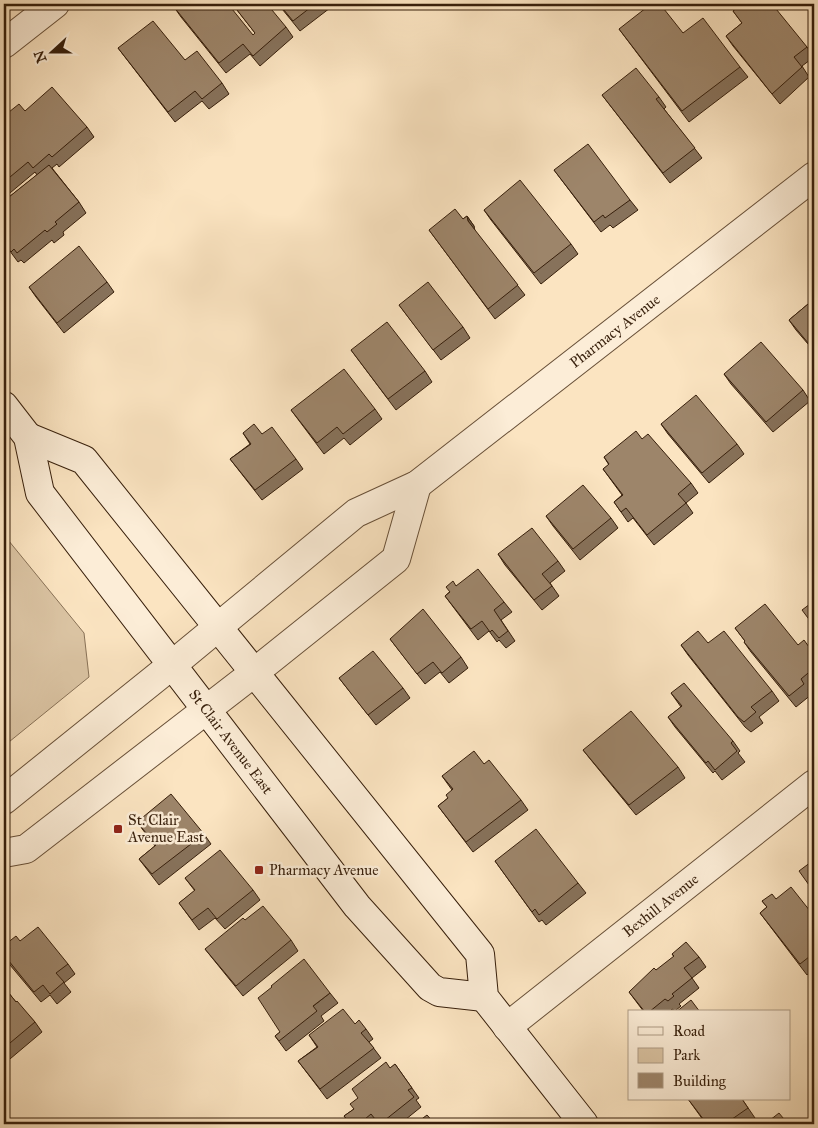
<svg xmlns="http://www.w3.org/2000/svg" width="818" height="1128" font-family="'IM FELL Great Primer',serif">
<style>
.green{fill:#dac3a2;stroke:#887156}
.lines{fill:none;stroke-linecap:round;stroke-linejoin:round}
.minor-casing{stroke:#685038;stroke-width:30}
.tertiary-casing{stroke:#685038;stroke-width:30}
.secondary-casing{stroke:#371f0b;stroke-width:30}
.minor{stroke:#fcedd7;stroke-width:28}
.tertiary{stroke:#fcedd7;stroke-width:28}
.secondary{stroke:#fcedd7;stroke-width:28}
.wall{fill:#87725b;stroke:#371f0b}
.shaded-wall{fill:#6e5d4a;stroke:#371f0b}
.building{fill:#9d856a;stroke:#371f0b}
.poi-dot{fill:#8f2418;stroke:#fcedd7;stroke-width:2}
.labels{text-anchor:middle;stroke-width:5;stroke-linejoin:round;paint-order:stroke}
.street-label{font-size:15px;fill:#371f0b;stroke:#fcedd7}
.poi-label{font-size:15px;fill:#371f0b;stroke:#fcedd7;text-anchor:start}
</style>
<rect width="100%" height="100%" fill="#fbe4c1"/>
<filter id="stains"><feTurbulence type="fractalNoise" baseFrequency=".004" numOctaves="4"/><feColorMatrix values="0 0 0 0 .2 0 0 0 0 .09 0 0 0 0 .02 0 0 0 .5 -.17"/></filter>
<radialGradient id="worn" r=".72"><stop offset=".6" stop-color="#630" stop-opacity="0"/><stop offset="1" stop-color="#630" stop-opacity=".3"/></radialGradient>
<path class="green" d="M4 535 84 633 89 677 4 746Z"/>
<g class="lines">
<g class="minor-casing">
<g id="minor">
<path d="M4 44 55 4"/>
<path id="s1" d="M507 1027 814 784"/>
</g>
</g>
<g class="tertiary-casing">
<g id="tertiary">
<path id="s2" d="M4 800 172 665 356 513 417 485 814 176"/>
<path d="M4 853 26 849 255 672 396 559 417 485"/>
</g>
</g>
<g class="secondary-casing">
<g id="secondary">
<path id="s3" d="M4 406 28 437 40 493 357 906 430 987 439 992 484 997"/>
<path d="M28 437 84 460 480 954 484 997 584 1124"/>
</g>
</g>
<use href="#minor" class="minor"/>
<use href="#tertiary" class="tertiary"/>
<use href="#secondary" class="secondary"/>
</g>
<g class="wall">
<path d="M278 4H327L330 8 300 31Z"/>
<path d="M174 7 253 35 255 33 237 10 286 27 293 37 260 66 250 54 226 73 181 17Z"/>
<path d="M761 8 807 47 814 57 802 66 809 77 780 104 733 46 726 36 742 23 733 11Z"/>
<path d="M619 29 683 33 740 67 748 77 689 122Z"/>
<path d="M118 48 185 60 222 83 229 94 209 109 202 101 175 122Z"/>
<path d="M602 95 659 97 666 107 664 109 702 158 670 183Z"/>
<path d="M25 111 87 127 94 137 59 167 57 164 52 168 79 202 86 213 63 232 64 235 54 243 52 240 24 263 21 260 18 262 4 243V201L37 175 35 172 4 198V116Z"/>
<path d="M554 170 630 200 638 210 613 228 610 225 601 232Z"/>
<path d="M484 210 571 244 578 254 541 284 491 220Z"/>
<path d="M467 216 474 226V230L525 295 495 319 429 230 463 219Z"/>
<path d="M107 282 114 292 64 333 36 297 29 287Z"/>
<path d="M814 299V351L796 330 789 320Z"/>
<path d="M399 305 463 327 470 338 441 360Z"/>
<path d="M351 350 425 371 432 382 396 410Z"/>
<path d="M724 374 803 390 810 401 773 432 731 384Z"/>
<path d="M375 409 382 419 350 445 344 438 324 454 291 410Z"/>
<path d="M661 424 737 444 744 454 709 483 668 434Z"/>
<path d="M243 433 262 434 296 459 303 469 262 500 230 459 250 444Z"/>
<path d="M642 439 691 483 698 493 686 503 693 513 654 545 633 518 628 522 614 502 622 495 603 469 609 465 604 457Z"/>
<path d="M546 516 611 518 618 528 580 560 553 526Z"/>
<path d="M498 554 558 561 565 571 550 583 559 596 542 610 505 565Z"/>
<path d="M456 586 504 602 512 612 501 620 515 641 506 648 499 640 497 642 489 631 478 640 445 596Z"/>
<path d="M735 628 798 645 814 654V684L808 689 812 694 796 707 751 652 744 642 745 641Z"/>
<path d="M390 639 461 657 468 668 449 683 440 672 425 684Z"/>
<path d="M708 643 772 691 779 701 759 717 763 723 751 732 745 727 688 655 681 645Z"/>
<path d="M339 678 403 688 410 698 376 725Z"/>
<path d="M671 693 733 741 740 751 738 753 745 762 722 780 715 771 713 773 675 727 668 717 681 707Z"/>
<path d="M583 750 678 767 685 778 636 815 591 760Z"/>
<path d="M484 764 521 800 528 810 473 852 438 806 448 798 452 790 442 776Z"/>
<path d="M137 822 204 834 211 844 159 885 139 859 155 846Z"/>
<path d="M495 861 578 883 586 893 546 925 542 920 539 922Z"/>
<path d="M185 878 253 890 260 900 225 929 215 918 199 930 179 903 195 891Z"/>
<path d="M776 899 814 916V969L807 975 760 913 767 907 762 901Z"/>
<path d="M291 940 298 951 243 996 213 959 205 949Z"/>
<path d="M20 941 68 964 75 974 64 983 71 992 57 1004 50 995 41 1002 10 965 4 955Z"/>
<path d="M672 954 699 957 706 967 692 978 699 988 679 1004 681 1006 675 1011 672 1009 669 1012H644L629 992 674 957Z"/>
<path d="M4 987 16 1002 35 1022 42 1032 4 1064Z"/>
<path d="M330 993 338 1003 321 1016 324 1021 286 1051 275 1036Z"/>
<path d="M355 1024 366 1029 373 1039 369 1042 381 1058 327 1099 298 1061 317 1047 309 1035Z"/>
<path d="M395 1064 419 1098 416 1100 421 1107 400 1124H350L344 1116 354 1109 358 1098Z"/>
<path d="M688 1099H742L755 1118 746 1124H706Z"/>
</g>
<path class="shaded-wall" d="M467 216 474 226 475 231 468 221Z"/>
<g class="building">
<path d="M177 4H228L253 35 255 33 237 10 245 4H267L286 27 253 56 243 44 219 63 174 7Z"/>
<path d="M279 4H315L293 21Z"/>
<path d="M651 4H660L683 33 703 18 740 67 682 111 619 29Z"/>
<path d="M742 4H757L761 8 766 4H772L807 47 794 57 802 67 772 94 726 36 742 23 733 11Z"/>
<path d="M806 4H814V14Z"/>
<path d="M153 21 185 60 197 51 222 83 202 99 195 91 168 112 118 48Z"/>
<path d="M636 68 659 97 656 99 695 148 663 173 602 95Z"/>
<path d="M52 87 87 127 52 157 49 154 33 168 28 162 4 182V116L19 104 25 111Z"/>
<path d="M588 144 630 200 605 218 603 215 594 222 554 170Z"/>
<path d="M49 165 79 202 55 222 57 224 47 232 45 230 17 253 14 249 11 252 4 243V201Z"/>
<path d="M520 180 571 244 534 273 484 210Z"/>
<path d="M455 209 463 219 467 216 468 221 518 285 488 309 429 230Z"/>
<path d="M79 246 107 282 57 323 29 287Z"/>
<path d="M428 282 463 327 433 350 399 305Z"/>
<path d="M814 299V350L789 320Z"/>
<path d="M387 322 425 371 388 399 351 350Z"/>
<path d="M761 342 803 390 766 422 724 374Z"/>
<path d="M344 369 375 409 343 434 337 427 317 443 291 410Z"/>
<path d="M696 395 737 444 702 473 661 424Z"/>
<path d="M254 424 262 434 272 427 296 459 255 490 230 459 251 444 243 433Z"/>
<path d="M636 431 642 439 648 434 691 483 678 494 686 503 647 535 626 508 621 512 614 502 623 495 603 469 609 464 604 457Z"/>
<path d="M583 485 611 518 573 549 546 516Z"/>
<path d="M532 528 558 561 542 574 552 586 534 600 498 554Z"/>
<path d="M478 569 504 602 494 610 508 631 499 638 492 630 490 632 482 621 471 629 445 596 450 592 446 587 453 581 456 586Z"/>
<path d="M814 585V596L809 589Z"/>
<path d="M814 601V626L802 610Z"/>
<path d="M765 604 798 645 804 640 814 654V668L801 679 804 684 789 696 744 642 745 641 735 628Z"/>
<path d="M423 609 461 657 442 673 433 662 417 674 390 639Z"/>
<path d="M698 631 708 643 724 631 772 691 751 707 756 712 744 722 738 717 681 645Z"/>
<path d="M373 651 403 688 368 715 339 678Z"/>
<path d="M684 683 733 741 731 743 737 751 715 770 708 761 706 763 668 717 682 706 671 693Z"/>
<path d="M631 711 678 767 629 805 583 750Z"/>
<path d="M474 751 484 764 489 760 521 800 466 842 438 806 448 798 446 795 453 789 442 776Z"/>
<path d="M171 794 204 834 152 874 139 859 156 845 137 822Z"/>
<path d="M536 829 578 883 539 915 535 909 532 912 495 861Z"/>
<path d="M220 850 253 890 217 919 208 908 192 920 179 903 195 890 185 878Z"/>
<path d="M811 862 814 866V892L799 871Z"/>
<path d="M791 887 814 916V953L800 964 760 913 767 907 762 901 772 894 776 899Z"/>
<path d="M263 906 291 940 236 986 205 949 243 918 245 920Z"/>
<path d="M38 927 68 964 56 973 64 982 50 994 43 985 34 992 4 955 10 949 6 944 16 936 20 941Z"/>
<path d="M686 942 699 957 684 968 692 978 672 994 674 996 668 1001 665 999 649 1012H645L629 992 654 968 656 970 674 956 672 954Z"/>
<path d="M304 959 330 993 313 1006 317 1011 279 1041 275 1036 280 1032 258 998 272 987 271 986Z"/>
<path d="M4 987 16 1002 17 1001 35 1022 4 1048Z"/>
<path d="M691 1000 700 1012H676Z"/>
<path d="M343 1009 355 1024 359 1020 366 1029 361 1033 374 1048 320 1089 298 1061 318 1047 309 1035Z"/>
<path d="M386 1062 390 1068 395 1064 412 1088 408 1090 414 1097 380 1124H379L371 1114 359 1124H351L344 1116 354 1109 350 1104 358 1098 352 1089Z"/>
<path d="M688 1099H742L748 1108 725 1124H707Z"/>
<path d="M779 1113 788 1124H765Z"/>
<path d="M427 1115 435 1124H415Z"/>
<path d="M77 1121 80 1124H73Z"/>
</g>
<g class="poi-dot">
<rect x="113" y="824" width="10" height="10" rx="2.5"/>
<rect x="254" y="865" width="10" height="10" rx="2.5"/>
</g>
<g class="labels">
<g class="street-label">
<text dy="5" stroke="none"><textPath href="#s2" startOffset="772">Pharmacy Avenue</textPath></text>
<text dy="5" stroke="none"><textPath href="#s3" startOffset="410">St Clair Avenue East</textPath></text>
<text dy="5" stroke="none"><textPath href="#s1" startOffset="196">Bexhill Avenue</textPath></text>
</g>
<g class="poi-label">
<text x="128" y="825">St. Clair<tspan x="128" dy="17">Avenue East</tspan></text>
<text x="269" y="875">Pharmacy Avenue</text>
</g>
</g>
<rect width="818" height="1128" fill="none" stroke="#fbe4c1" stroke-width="20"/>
<rect x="5" y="5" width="808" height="1118" fill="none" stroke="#371f0b" stroke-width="2.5"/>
<rect x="10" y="10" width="798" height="1108" fill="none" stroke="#371f0b"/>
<rect x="628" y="1010" width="162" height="90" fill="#fcedd7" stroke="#ad9b85"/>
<rect x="638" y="1027" width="25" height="8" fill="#fcedd7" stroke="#ad9b85"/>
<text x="673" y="1036" font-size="15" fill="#371f0b">Road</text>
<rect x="638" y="1048" width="25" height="15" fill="#dac3a2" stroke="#ad9b85"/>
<text x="673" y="1060" font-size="15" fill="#371f0b">Park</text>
<rect x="638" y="1073" width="25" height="15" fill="#9d856a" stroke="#ad9b85"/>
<text x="673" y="1086" font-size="15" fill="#371f0b">Building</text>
<g transform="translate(52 52) rotate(249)" stroke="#fcedd7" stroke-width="4" paint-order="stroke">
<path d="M0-4L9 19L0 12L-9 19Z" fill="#371f0b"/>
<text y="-8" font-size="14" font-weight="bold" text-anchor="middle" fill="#371f0b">N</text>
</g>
<rect width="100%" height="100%" filter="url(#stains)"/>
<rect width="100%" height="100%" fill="url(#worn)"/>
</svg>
